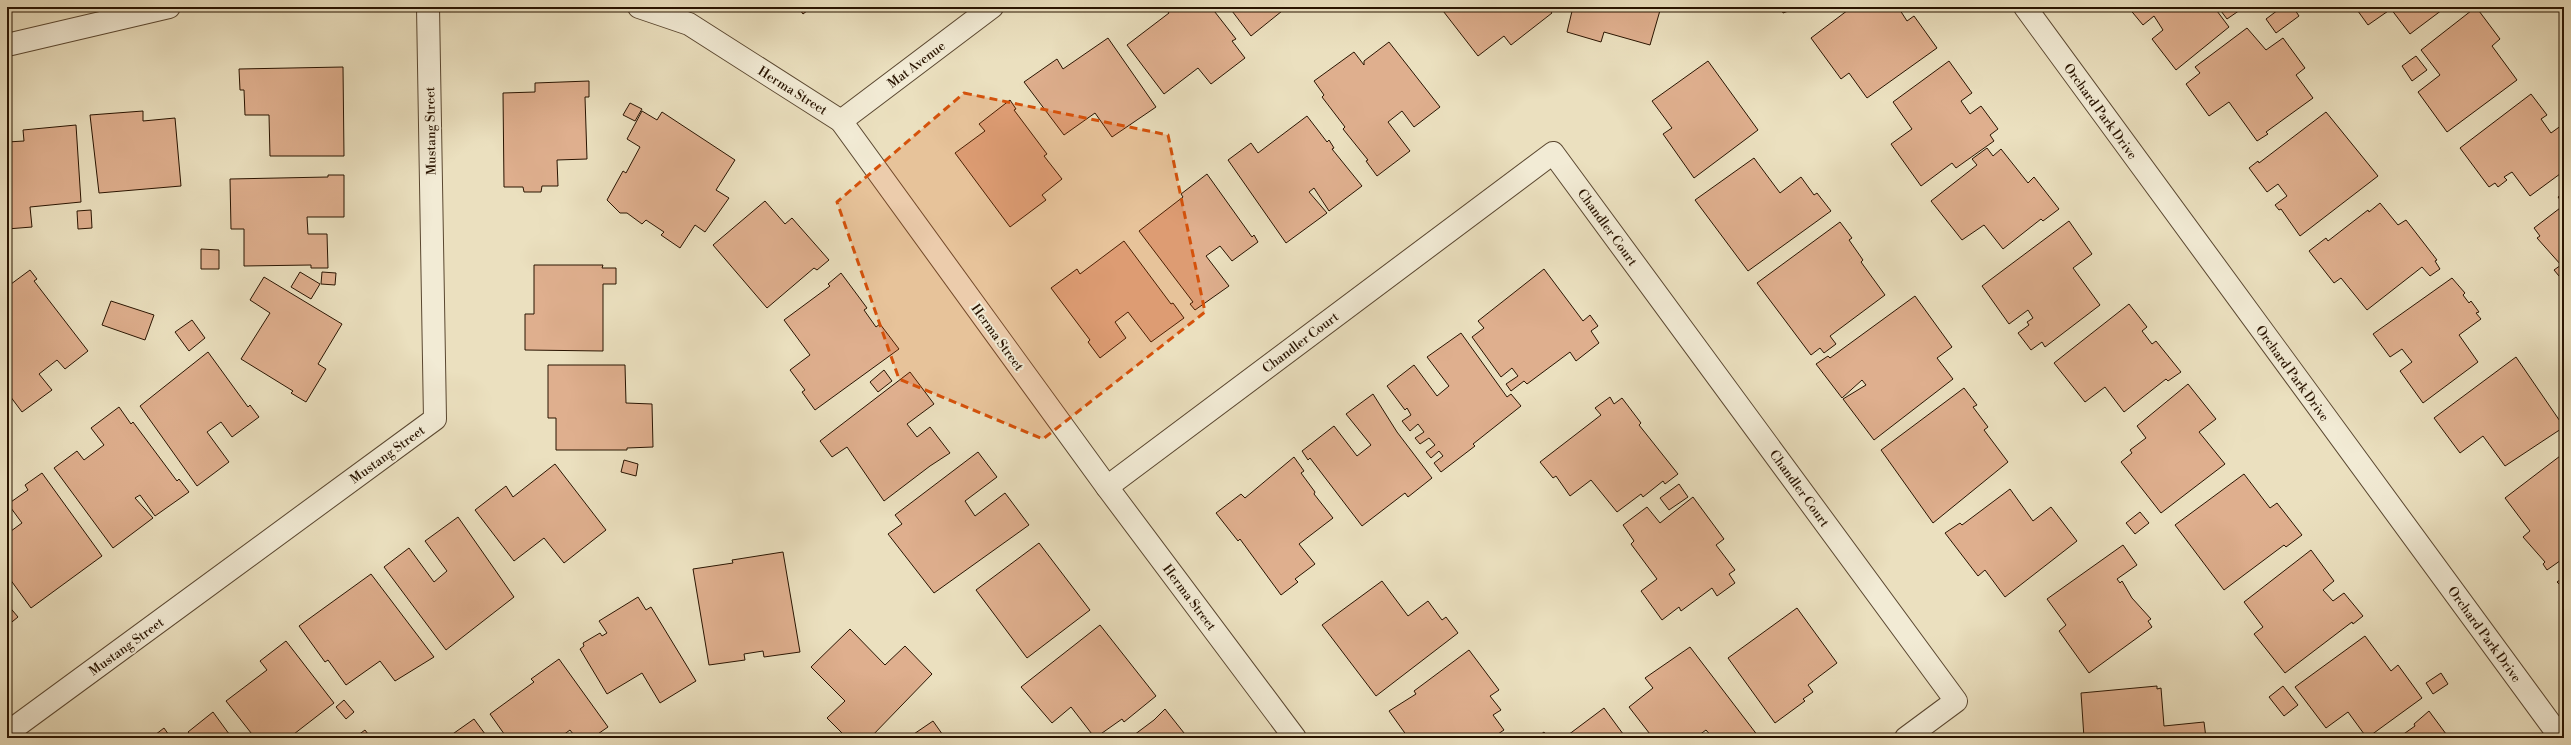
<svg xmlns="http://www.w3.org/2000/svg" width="2571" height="745" font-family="'Libre Bodoni',serif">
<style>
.building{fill:#dfaf8e;stroke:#291401}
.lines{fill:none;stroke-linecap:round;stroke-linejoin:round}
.minor-casing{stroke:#5a4730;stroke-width:24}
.minor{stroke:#f2ebd5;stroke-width:22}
.marked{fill:#d5520b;fill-opacity:0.2;stroke:#d5520b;stroke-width:3;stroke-dasharray:8 5;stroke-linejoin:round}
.labels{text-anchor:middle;stroke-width:4;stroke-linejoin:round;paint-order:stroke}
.street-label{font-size:13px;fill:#291401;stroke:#f2ebd5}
</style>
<rect width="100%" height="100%" fill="#ebe0bf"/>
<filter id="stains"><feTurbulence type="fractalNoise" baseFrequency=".005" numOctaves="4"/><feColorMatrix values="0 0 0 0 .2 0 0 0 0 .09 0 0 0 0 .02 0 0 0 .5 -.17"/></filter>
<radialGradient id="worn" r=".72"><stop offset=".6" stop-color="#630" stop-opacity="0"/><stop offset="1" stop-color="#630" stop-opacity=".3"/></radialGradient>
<g class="building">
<path d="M798 7H812L803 14Z"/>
<path d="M1165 7H1211L1236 39 1232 41 1245 58 1211 84 1198 68 1164 94 1127 45 1169 13Z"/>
<path d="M1229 7H1287L1251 36Z"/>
<path d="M1440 7H1547L1552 13 1511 45 1504 36 1478 56Z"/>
<path d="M1573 7H1661L1650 45 1604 32 1601 42 1567 32Z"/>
<path d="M1781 7H1799L1783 13Z"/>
<path d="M1852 7H1898L1907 21 1914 16 1937 48 1867 98 1849 73 1841 79 1811 38Z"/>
<path d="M2128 7H2214L2229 27 2176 70 2152 39 2163 30 2154 16 2143 25Z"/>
<path d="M2218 7H2238L2240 10 2227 19Z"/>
<path d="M2282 7H2293L2299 16 2276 33 2266 19Z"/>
<path d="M2355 7H2446L2410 34 2391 9 2368 25Z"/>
<path d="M2476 7 2500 39 2492 46 2517 80 2447 132 2418 92 2440 75 2421 50Z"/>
<path d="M2247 28 2266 50 2283 38 2305 68 2296 75 2313 98 2266 132 2268 134 2257 141 2229 102 2209 116 2186 84 2200 73 2195 67Z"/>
<path d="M1108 38 1156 107 1112 137 1095 113 1064 135 1024 82 1057 59 1063 69Z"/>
<path d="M1389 42 1440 107 1414 127 1402 111 1388 122 1410 151 1377 176 1366 161 1368 160 1343 129 1345 127 1322 97 1324 95 1314 81 1354 52 1364 65V61Z"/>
<path d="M2416 56 2427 70 2412 81 2402 66Z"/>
<path d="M1708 61 1758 130 1694 178 1663 134 1672 128 1652 101Z"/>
<path d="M1949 61 1972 93 1961 101 1970 114 1981 106 1998 129 1990 135 1994 141 1956 168 1952 163 1921 186 1891 144 1912 129 1893 102Z"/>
<path d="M343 67 344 156H270L269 115H245L244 90H240L239 69Z"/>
<path d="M589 81V97H585L587 159 557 160 558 186H542L541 192H524L523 187H504L503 93 535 92V83Z"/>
<path d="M2531 94 2547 115 2541 119 2551 133 2562 125 2564 128V171L2530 196 2512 172 2504 177 2507 180 2498 187 2495 183 2489 187 2460 148Z"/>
<path d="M1010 100 1016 109 1014 110 1047 154 1044 156 1062 179 1042 195 1046 200 1010 227 955 153 985 131 979 124Z"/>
<path d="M630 103 642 109 635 121 623 115Z"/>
<path d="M143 111V121L175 118 181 186 99 193 90 115Z"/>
<path d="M642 111 657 120 662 112 735 160 716 190 729 198 705 232 695 225 680 248 661 235 664 232 646 220 642 224 627 213H620L607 200 623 171 626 173 640 147 627 139Z"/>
<path d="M2326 112 2378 176 2300 236 2281 209 2279 210 2275 205 2287 196 2278 184 2267 192 2249 168 2258 161 2259 163Z"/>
<path d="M1307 116 1327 142 1329 140 1334 148 1332 149 1362 186 1329 211 1314 188 1309 192 1327 213 1286 243 1228 160 1251 143 1258 153Z"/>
<path d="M76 125 81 202 30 207 32 227 7 229V142L24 141 23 130Z"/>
<path d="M1987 148 1993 156 2001 149 2028 183 2034 177 2059 209 2043 221 2041 219 2003 249 1984 225 1962 240 1931 201 1977 165 1972 159Z"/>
<path d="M1754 158 1780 193 1801 177 1814 195 1817 193 1831 211 1748 271 1695 200Z"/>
<path d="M1207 174 1252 237 1254 235 1258 242 1232 261 1220 246 1206 256 1229 286 1195 310 1190 304 1193 302 1139 231 1183 197 1181 194Z"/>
<path d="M328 175H344V217H307L308 234H327L328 268H311V265L244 266V229H231L230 179 328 177Z"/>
<path d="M2564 193V282L2554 270 2561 265 2537 238 2540 236 2534 228 2564 205 2558 197Z"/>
<path d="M765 201 785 224 792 218 829 260 817 270 814 268 767 308 713 245Z"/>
<path d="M2380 203 2398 225 2406 220 2437 260 2435 261 2440 269 2430 276 2422 267 2367 310 2341 278 2334 283 2309 251 2326 238 2328 241 2368 210 2369 212Z"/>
<path d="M91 210 92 228 78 229 77 211Z"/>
<path d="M2069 221 2092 254 2073 268 2100 305 2045 347 2042 342 2031 350 2018 333 2029 325 2027 322 2033 318 2028 310 2009 324 1982 286Z"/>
<path d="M1840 222 1852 238 1849 240 1863 260 1861 262 1885 295 1830 336 1836 344 1824 353 1820 348 1811 355 1757 283Z"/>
<path d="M1124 241 1171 304 1173 303 1184 318 1151 342 1128 312 1115 322 1126 338 1100 358 1088 342 1090 340 1051 288 1077 269 1080 274Z"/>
<path d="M201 249 219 250V269H201Z"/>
<path d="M534 265H603L602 268H616V284H603V351L525 350V314H534Z"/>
<path d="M1544 269 1583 321 1590 315 1598 326 1591 331 1599 343 1576 361 1570 352 1527 384 1524 381 1511 391 1506 384 1518 376 1512 368 1501 377 1472 337 1484 328 1478 321Z"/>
<path d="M30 270 37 279 34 281 88 351 65 369 57 360 39 374 52 390 22 412 7 392V287Z"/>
<path d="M300 272 320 284 311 299 291 287Z"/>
<path d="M322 272 336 273 335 285 321 284Z"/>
<path d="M841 273 867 308 864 310 876 327 880 324 899 349 815 410 802 392 805 390 790 370 810 355 784 320 830 286 828 284Z"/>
<path d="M264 277 342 324 318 364 326 369 306 402 291 393 293 391 241 359 270 313 250 300Z"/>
<path d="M2452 278 2465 293 2463 295 2469 303 2471 301 2479 312 2476 313 2481 319 2459 335 2478 362 2423 403 2400 371 2412 362 2402 349 2390 357 2373 334Z"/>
<path d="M1915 296 1952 347 1937 358 1953 379 1874 440 1843 399 1866 385 1862 380 1842 398 1816 364 1828 356 1830 358Z"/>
<path d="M111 301 154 315 145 340 102 325Z"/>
<path d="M2129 304 2147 327 2142 331 2152 344 2156 341 2181 372 2168 381 2166 379 2124 412 2105 387 2085 402 2054 363Z"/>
<path d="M192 320 205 338 189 351 175 332Z"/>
<path d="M1461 333 1507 397 1511 394 1521 406 1473 444 1475 446 1441 472 1434 463 1443 456 1439 451 1431 458 1426 452 1435 445 1429 438 1420 444 1415 438 1424 432 1418 424 1410 431 1402 421 1411 415 1407 408 1405 410 1387 386 1414 365 1437 396 1449 386 1427 357Z"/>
<path d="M208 352 248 407 250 405 259 417 232 437 221 422 207 432 229 462 197 486 140 406Z"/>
<path d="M2516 357 2564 427 2505 466 2483 436 2460 453 2434 418Z"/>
<path d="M548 365H625L626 403 652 404 653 447 627 448V450H556V418H548Z"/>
<path d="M884 370 892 381 878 392 870 382Z"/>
<path d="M910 372 934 404 907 424 917 437 930 427 950 453 930 466 884 501 847 447 832 457 820 441Z"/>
<path d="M2188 384 2216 419 2199 432 2225 464 2161 513 2121 462 2132 453 2130 450 2146 438 2137 426Z"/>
<path d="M1964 388 1977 405 1973 407 1988 427 1984 430 2008 462 1933 523 1881 450Z"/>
<path d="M1373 394 1397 432 1432 478 1408 497 1405 493 1362 526 1310 458 1308 460 1302 451 1334 426 1357 456 1371 445 1346 414Z"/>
<path d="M1610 397 1614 404 1622 398 1641 423 1639 425 1678 474 1665 484 1663 481 1643 497 1641 494 1617 512 1591 480 1570 496 1556 476 1553 478 1540 462 1601 415 1595 408Z"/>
<path d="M119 407 131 424 133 422 177 481 179 479 189 492 155 516 140 495 135 498 153 518 113 548 54 468 77 451 84 460 104 445 91 428Z"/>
<path d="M978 452 997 477 965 501 975 516 1005 493 1029 525 934 593 888 534 902 524 895 515Z"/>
<path d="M2564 453V558L2547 570 2543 564 2545 562 2523 537 2530 531 2505 498Z"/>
<path d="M1294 457 1304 471 1301 473 1315 492 1314 494 1333 518 1299 544 1315 564 1295 579 1298 582 1281 595 1240 539 1238 541 1216 513 1241 494 1245 498Z"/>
<path d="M624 460 638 464 636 476 621 472Z"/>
<path d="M555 464 606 530 564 563 544 538 514 561 475 510 506 486 513 497Z"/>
<path d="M42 473 102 556 31 608 7 575V534L22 523 8 504 28 490 25 485Z"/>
<path d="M2244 474 2270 508 2277 503 2302 535 2286 547 2284 545 2224 590 2175 525Z"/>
<path d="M1679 484 1688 497 1669 510 1660 498Z"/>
<path d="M2010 489 2033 521 2051 507 2077 541 2005 597 1985 570 1978 576 1945 533 1960 523 1962 525Z"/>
<path d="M1693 497 1724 539 1716 545 1735 570 1729 574 1735 583 1717 596 1712 588 1681 611 1679 607 1662 620 1641 591 1657 579 1631 544 1634 541 1623 525 1647 507 1660 523Z"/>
<path d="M2140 512 2149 523 2135 534 2126 523Z"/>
<path d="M458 517 514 597 446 650 384 567 409 548 434 582 447 571 425 541Z"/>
<path d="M1039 543 1090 610 1027 658 976 590Z"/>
<path d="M2123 545 2137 565 2117 579 2120 583 2122 581 2132 598 2151 619 2148 621 2152 627 2089 673 2059 631 2066 625 2047 599Z"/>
<path d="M2311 550 2334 581 2323 590 2333 601 2344 593 2363 616 2353 624 2352 622 2285 673 2254 634 2263 627 2244 602Z"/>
<path d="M783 552 800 652 764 657 763 651 744 654 745 660 709 665 693 569 733 563 732 560Z"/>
<path d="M371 574 434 657 395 681 380 661 346 685 328 660 325 662 299 626Z"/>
<path d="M2564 577V589L2557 582Z"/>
<path d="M1382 581 1408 616 1428 601 1442 620 1446 617 1458 633 1376 696 1322 625Z"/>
<path d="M638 597 646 610 651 607 696 681 660 703 642 673 607 694 580 649 584 646 583 643 600 633 602 636 607 633 599 621Z"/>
<path d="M7 604 18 617 7 626Z"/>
<path d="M1797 608 1837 663 1808 685 1813 692 1803 699 1805 701 1775 723 1728 658Z"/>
<path d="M1100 625 1156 696 1124 722 1122 719 1095 738 1071 707 1052 723 1021 687Z"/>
<path d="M850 629 885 665 905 646 932 674 870 738H847L827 718 845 701 811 667Z"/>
<path d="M2365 636 2391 671 2398 665 2422 698 2367 738 2348 712 2326 728 2295 687Z"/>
<path d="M286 641 334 703 294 734 297 738H255L226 701 267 670 260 661Z"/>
<path d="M1690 647 1758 736 1756 738H1713L1706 730 1695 738H1653L1629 707 1653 688 1645 678Z"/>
<path d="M1469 650 1499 690 1490 696 1501 710 1493 715 1504 730 1498 734 1500 738H1411L1407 736 1389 711 1416 694 1414 691Z"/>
<path d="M559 659 608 727 592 738H576L570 730 559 738H507L490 714 534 682 531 679Z"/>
<path d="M2441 673 2448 684 2433 694 2426 683Z"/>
<path d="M2157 686V689L2161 688 2164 726 2204 722 2206 738H2084L2081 693Z"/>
<path d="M2283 686 2298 705 2284 716 2269 697Z"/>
<path d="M344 700 354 712 346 719 336 707Z"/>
<path d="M1604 708 1626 738H1564Z"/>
<path d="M1165 709 1188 738H1130L1154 720Z"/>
<path d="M2429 711 2449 738H2398L2415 726 2414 724Z"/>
<path d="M213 712 232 738H193L188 732Z"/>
<path d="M474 719 488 738H447Z"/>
<path d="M933 721 945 738H908Z"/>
<path d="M164 728 171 738H151Z"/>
<path d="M365 730 371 738H354Z"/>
<path d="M1544 732 1548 738H1536Z"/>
</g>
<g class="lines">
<g class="minor-casing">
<g id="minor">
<path d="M639 7 689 24 841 121 1107 487 1295 738"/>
<path d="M2025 7 2561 738"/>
<path d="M7 45 169 7"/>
<path d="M841 121 992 7"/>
<path d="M1107 487 1553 153 1956 701 1906 738"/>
<path d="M7 733 435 419 428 7"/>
</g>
</g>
<use href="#minor" class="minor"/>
</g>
<path class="marked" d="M964 93 1168 135 1205 312 1043 439 899 379 837 202Z"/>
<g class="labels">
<g class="street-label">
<text transform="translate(916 64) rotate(-37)" y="5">Mat Avenue</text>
<text transform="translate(793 90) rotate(32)" y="5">Herma Street</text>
<text transform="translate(2101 111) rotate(54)" y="5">Orchard Park Drive</text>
<text transform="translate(430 131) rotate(-91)" y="5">Mustang Street</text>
<text transform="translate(1608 227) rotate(54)" y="5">Chandler Court</text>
<text transform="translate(998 337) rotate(54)" y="5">Herma Street</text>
<text transform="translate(1300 342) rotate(-37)" y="5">Chandler Court</text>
<text transform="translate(2293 373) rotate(54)" y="5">Orchard Park Drive</text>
<text transform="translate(387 454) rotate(-36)" y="5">Mustang Street</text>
<text transform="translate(1800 488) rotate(54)" y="5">Chandler Court</text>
<text transform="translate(1190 597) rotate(53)" y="5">Herma Street</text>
<text transform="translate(2485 634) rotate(54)" y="5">Orchard Park Drive</text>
<text transform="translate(126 646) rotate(-36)" y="5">Mustang Street</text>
</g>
</g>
<rect width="2571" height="745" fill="none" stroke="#ebe0bf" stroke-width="24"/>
<rect x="8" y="8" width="2555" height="729" fill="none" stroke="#291401" stroke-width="2"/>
<rect x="12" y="12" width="2547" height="721" fill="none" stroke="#291401"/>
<rect width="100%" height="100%" filter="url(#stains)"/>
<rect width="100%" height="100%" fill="url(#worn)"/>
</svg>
